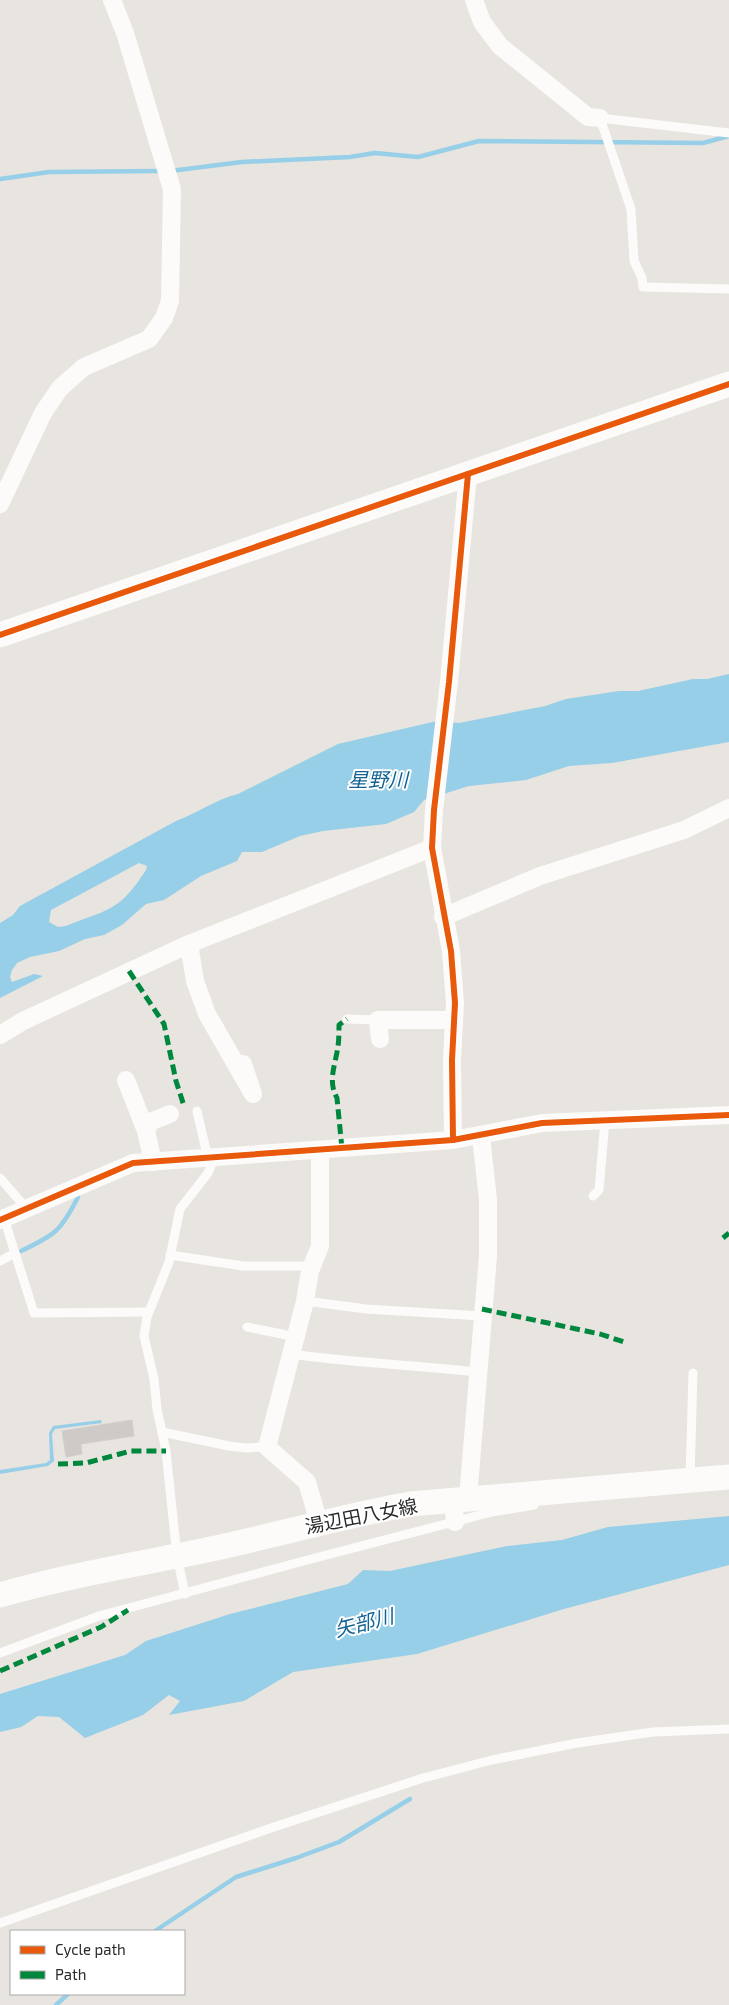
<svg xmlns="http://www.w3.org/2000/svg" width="729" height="2005" font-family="'Exo 2','Noto Sans JP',sans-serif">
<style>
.water{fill:#96cfe7;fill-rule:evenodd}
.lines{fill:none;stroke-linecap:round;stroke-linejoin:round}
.stream{stroke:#96cfe7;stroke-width:4.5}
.building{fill:#cdcac7;stroke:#d3d0cc}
.lane{stroke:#fcfbfa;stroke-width:9}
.street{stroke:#fcfbfa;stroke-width:18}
.secondary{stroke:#fcfbfa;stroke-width:25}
.quiet{stroke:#00873e;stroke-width:5;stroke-dasharray:10 5;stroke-linecap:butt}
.cycleway-casing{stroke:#fff;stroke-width:9}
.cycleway{stroke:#e8590c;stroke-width:6}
.labels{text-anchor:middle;stroke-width:4;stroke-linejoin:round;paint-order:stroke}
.street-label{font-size:19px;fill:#2a2a2a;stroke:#fff}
.water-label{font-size:20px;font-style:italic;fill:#136495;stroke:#fff}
</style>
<rect width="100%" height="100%" fill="#e8e4e0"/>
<g class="water">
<path d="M729 674V742L612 763 569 766 526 780 469 786 424 800 414 812 386 824 323 831 300 836 262 852H242L237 861 201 876 164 900 146 904 122 925 104 935 85 939 59 951 30 957 17 963 12 970 10 977 12 982 34 974 43 976 0 998V923L13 915 20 906 176 821C198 813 216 799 238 794L338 744 437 721 459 723 545 706 566 699 619 691H638L693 679H707ZM139 863 147 866 146 870C119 912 108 909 66 926L58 927 49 922 51 910Z"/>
<path d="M101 1420 102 1423 55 1429 52 1434 54 1461 48 1466 0 1474V1470L46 1463 50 1460 49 1433 53 1426Z"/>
<path d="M729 1516V1565L564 1609 417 1654 293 1672 244 1701 169 1715 180 1701 169 1695 143 1715 85 1738 59 1717 38 1716 21 1727 0 1732V1694L125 1655 146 1641 230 1614 348 1584 363 1570 390 1571 507 1546 562 1540 608 1527Z"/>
</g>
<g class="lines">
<g class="stream">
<path d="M170 171 242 162 350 157 375 153 418 157 479 141 703 143 729 136"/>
<path d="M0 179 49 172 162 171"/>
<path d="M21 1251C55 1235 61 1231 78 1197"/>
<path d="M155 1931 236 1877 296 1858 339 1842 410 1799"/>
<path d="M56 2005 68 1994"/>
</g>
</g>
<path class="building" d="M132 1420 134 1436 81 1444 82 1454 66 1457 62 1431Z"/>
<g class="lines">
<g class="lane">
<path d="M729 133 600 118 631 209 634 261 642 278 643 287 729 289"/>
<path d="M347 1019 378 1020"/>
<path d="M197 1111 208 1159"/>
<path d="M0 1178 27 1209"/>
<path d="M593 1196 599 1190 605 1120"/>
<path d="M15 1253 34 1313 148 1312"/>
<path d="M170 1255 243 1266H312"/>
<path d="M0 1261 15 1253 4 1218"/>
<path d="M305 1301 366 1309 482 1316"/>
<path d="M247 1327 296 1337"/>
<path d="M291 1354C353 1363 415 1365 477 1372"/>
<path d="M162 1432 229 1446 246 1448 267 1447"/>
<path d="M690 1478 693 1373"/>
<path d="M185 1594 177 1556 166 1451 157 1409 154 1379 144 1336 147 1317 169 1262 180 1209 208 1173 214 1158"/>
<path d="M0 1653 99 1616 315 1558 492 1512 534 1505"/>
<path d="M0 1923 271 1828 423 1778 492 1760 577 1743 653 1732 729 1729"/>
</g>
<g class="street">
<path d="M474 0 482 22 500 46 588 117 600 118"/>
<path d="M0 504 43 413 60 388 84 367 149 339 164 318 170 301 172 189 125 33 112 0"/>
<path d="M443 917 540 876 684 830 729 808"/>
<path d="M189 944 195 981 207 1014 253 1094 243 1064"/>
<path d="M0 1035 23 1021 189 944 432 848"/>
<path d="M380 1039 378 1020H454"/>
<path d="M126 1080 146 1131"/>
<path d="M453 1140 452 1060 455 1003 451 951 432 848 434 810 449 682 468 474"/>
<path d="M153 1162 146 1131 150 1122 170 1114"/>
<path d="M0 1220 133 1163 453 1140 542 1123 729 1115"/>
<path d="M468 1498 488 1256V1200L481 1136"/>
<path d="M453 1500 455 1522"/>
<path d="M319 1523 307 1482 267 1447 305 1301 310 1271 320 1246V1151"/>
</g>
<g class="secondary">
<path d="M0 635 729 384"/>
<path d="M0 1595C69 1575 140 1564 211 1549 277 1535 343 1516 410 1504L729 1477"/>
</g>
<g class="quiet">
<path d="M129 971 164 1024 176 1081 184 1106"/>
<path d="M342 1149 337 1098C327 1081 336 1063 338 1046 339 1039 339 1032 339 1025L347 1019"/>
<path d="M723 1238 729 1233"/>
<path d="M482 1309 600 1334 627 1343"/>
<path d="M58 1464 86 1463 131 1451H166"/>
<path d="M0 1671 101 1627 128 1610"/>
</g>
<g class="cycleway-casing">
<g id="cycleway">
<path d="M0 635 729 384"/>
<path d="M453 1140 452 1060 455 1003 451 951 432 848 434 810 449 682 468 474"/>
<path d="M0 1220 133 1163 453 1140 542 1123 729 1115"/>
</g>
</g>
<use href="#cycleway" class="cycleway"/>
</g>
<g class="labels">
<g class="street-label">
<text transform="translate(361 1516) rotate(-11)" y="7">湯辺田八女線</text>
</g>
<g class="water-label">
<text x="378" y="787">星野川</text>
<text transform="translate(364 1623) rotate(-14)" y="7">矢部川</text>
</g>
</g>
<rect x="10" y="1930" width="175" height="65" fill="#ffffff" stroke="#aaaaaa"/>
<rect x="20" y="1946" width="25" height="8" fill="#e8590c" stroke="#aaaaaa"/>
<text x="55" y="1955" font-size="15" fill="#2a2a2a">Cycle path</text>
<rect x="20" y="1971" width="25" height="8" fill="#00873e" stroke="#aaaaaa"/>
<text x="55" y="1980" font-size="15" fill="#2a2a2a">Path</text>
</svg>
